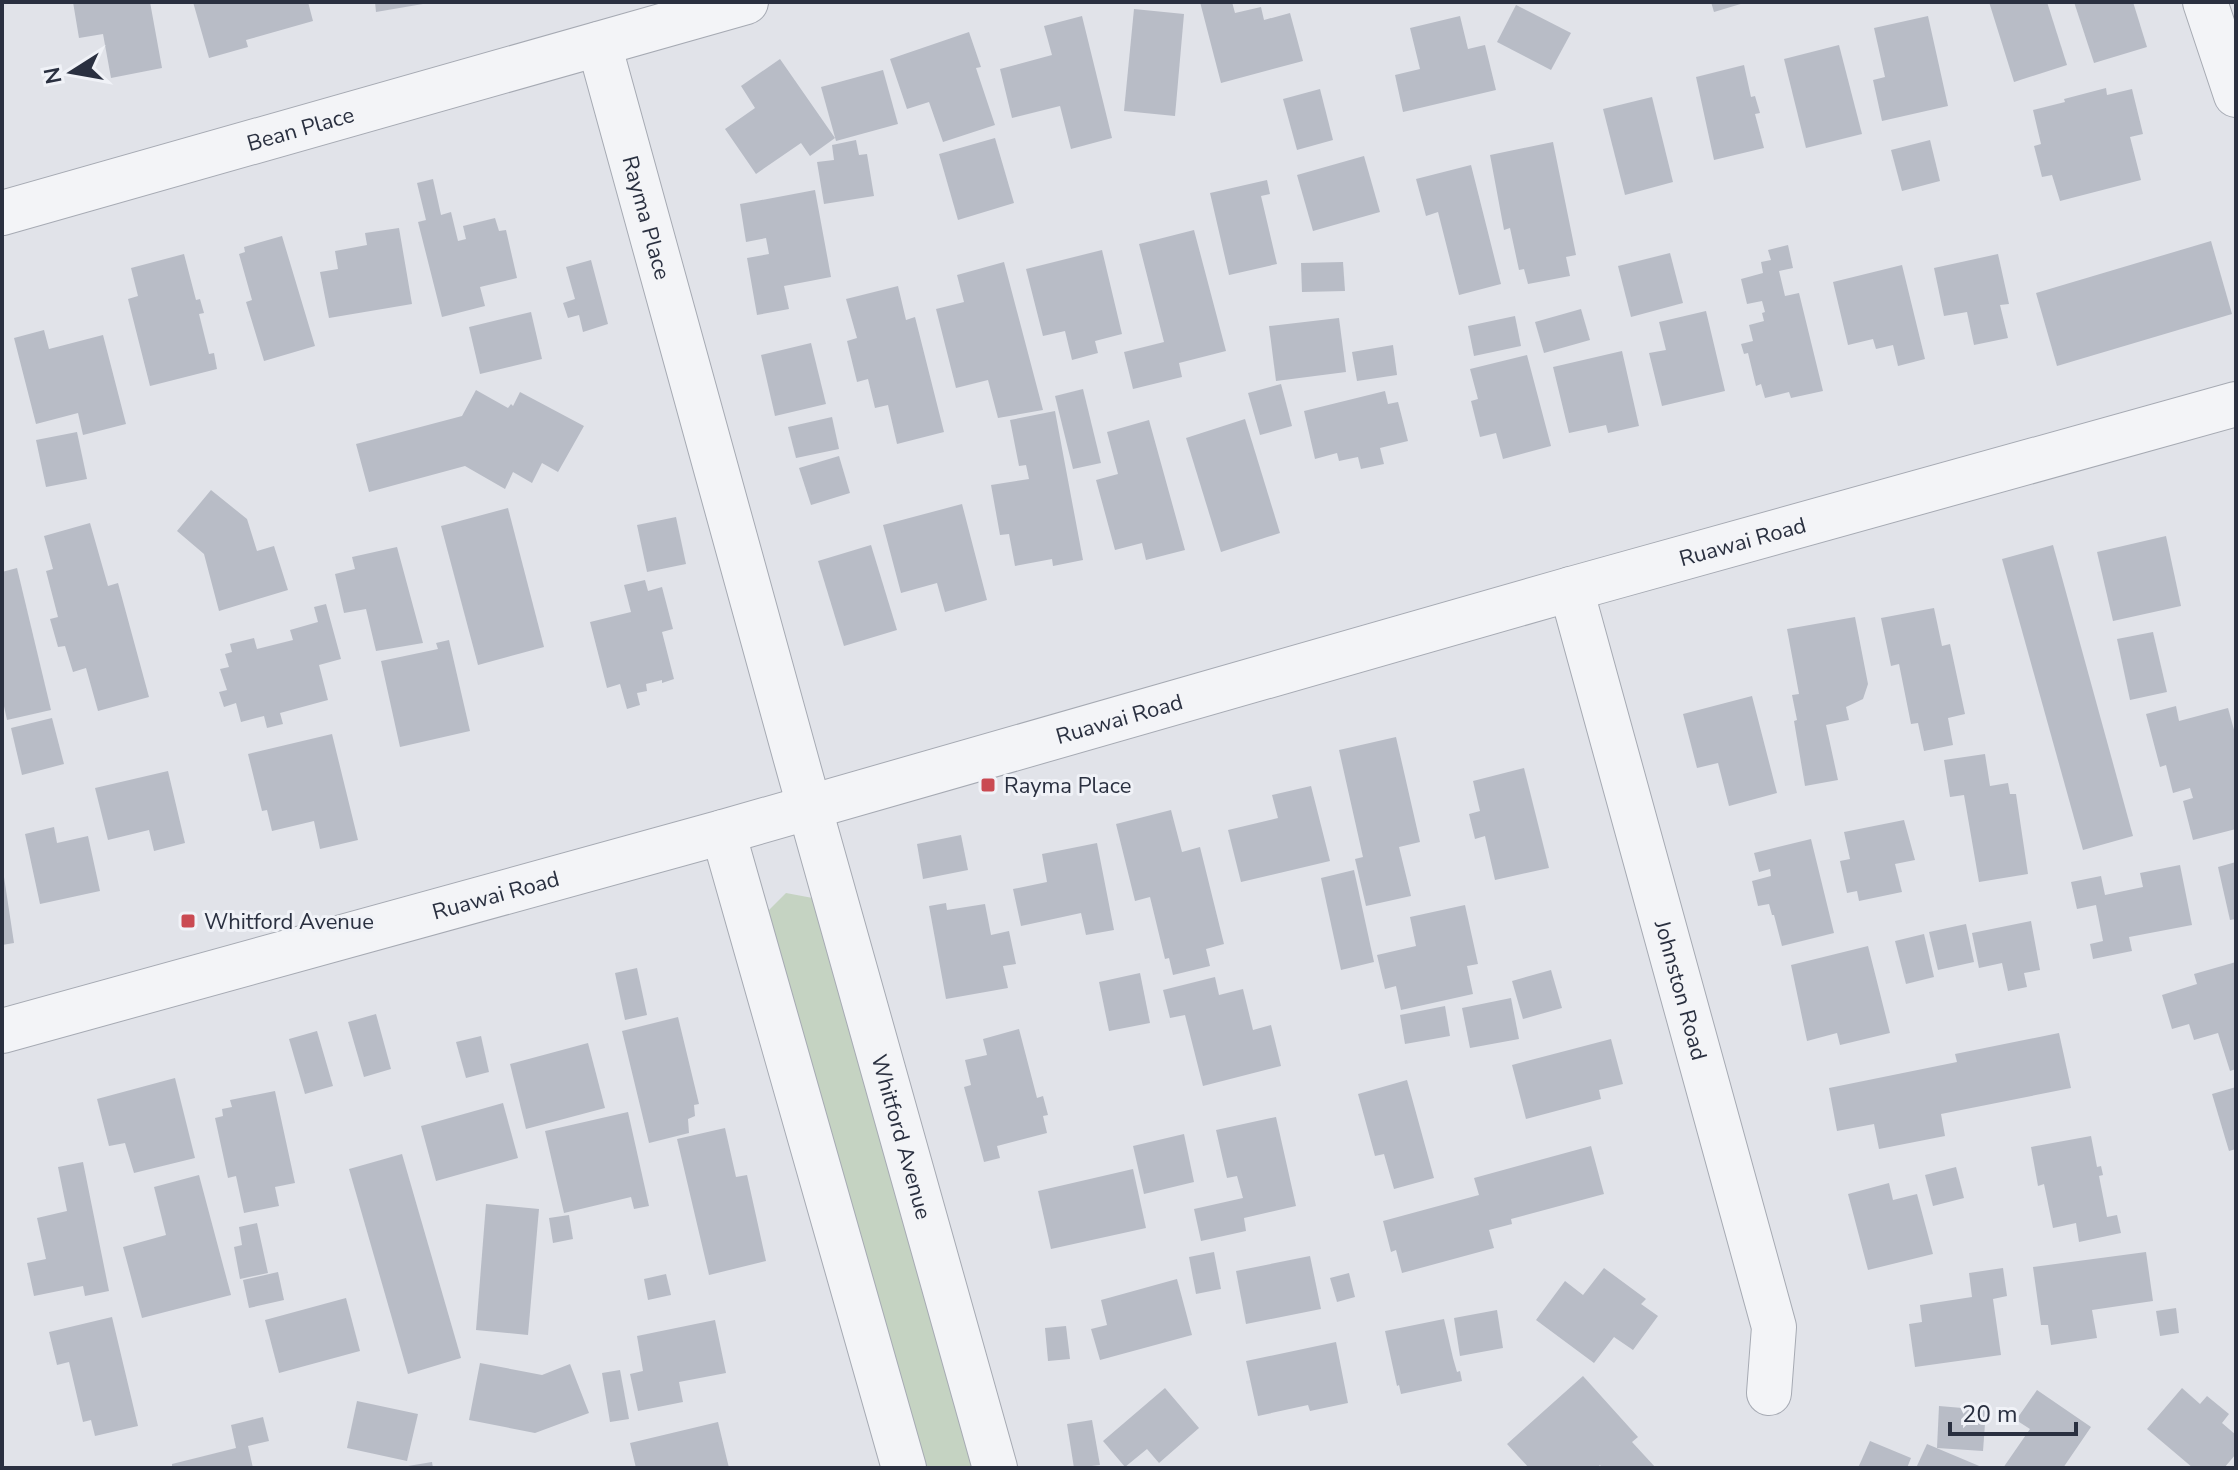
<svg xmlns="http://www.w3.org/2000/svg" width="2238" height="1470" font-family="'Nunito Sans',sans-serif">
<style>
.green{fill:#c5d3c2}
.building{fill:#b8bcc6}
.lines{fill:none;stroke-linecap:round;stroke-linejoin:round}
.minor-casing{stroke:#a6aab3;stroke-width:46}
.minor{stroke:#f3f4f7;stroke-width:44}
.poi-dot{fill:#ca4a52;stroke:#f0f2f7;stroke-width:3}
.labels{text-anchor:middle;stroke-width:6;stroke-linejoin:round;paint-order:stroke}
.street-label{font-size:22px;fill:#2a3040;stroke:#f0f2f7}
.poi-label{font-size:22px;fill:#2a3040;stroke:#f0f2f7;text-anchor:start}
</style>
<rect width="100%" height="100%" fill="#e1e3e9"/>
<path class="green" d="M786 893 818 899 975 1468H921L765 914Z"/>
<g class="building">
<path d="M73 2H150L162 68 111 78 103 34 79 38Z"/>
<path d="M193 2H308L313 21 246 40 248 47 209 58Z"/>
<path d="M375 2H423V4L376 12Z"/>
<path d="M1200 2H1232L1235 13 1261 7 1264 20 1290 13 1303 61 1221 83Z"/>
<path d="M1711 2H1744V3L1714 12Z"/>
<path d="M1989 2H2047L2067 65 2014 82Z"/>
<path d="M2074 2H2133L2147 47 2094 63Z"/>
<path d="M1516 5 1571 33 1551 70 1497 42Z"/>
<path d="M1134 9 1184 14 1175 116 1124 111Z"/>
<path d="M1082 16 1112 138 1071 149 1060 106 1012 118 1000 69 1052 55 1044 26Z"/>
<path d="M1460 16 1468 49 1485 45 1496 90 1403 112 1395 75 1420 69 1410 28Z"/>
<path d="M1928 16 1948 106 1882 121 1873 80 1885 77 1874 28Z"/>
<path d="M969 32 981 67 976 68 995 125 943 142 929 102 907 109 890 59Z"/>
<path d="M1839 45 1862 134 1806 148 1784 59Z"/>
<path d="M780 59 835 138 810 156 801 143 756 174 725 129 755 108 741 86Z"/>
<path d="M1744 65 1751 97 1755 96 1760 113 1755 114 1764 148 1714 160 1696 77Z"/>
<path d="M883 70 898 124 836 141 821 87Z"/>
<path d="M2106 88 2107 95 2132 89 2143 134 2130 137 2141 180 2060 201 2052 175 2042 177 2034 146 2041 144 2033 110 2065 102 2064 99Z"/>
<path d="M1320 89 1333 140 1297 150 1283 99Z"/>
<path d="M1652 97 1673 182 1625 195 1603 109Z"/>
<path d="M995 138 1014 203 958 220 939 154Z"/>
<path d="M856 140 859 155 867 154 874 196 824 204 817 162 834 160 832 145Z"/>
<path d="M1930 140 1940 181 1902 191 1891 150Z"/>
<path d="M1553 142 1576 255 1566 257 1570 276 1528 284 1524 269 1519 270 1510 228 1504 230 1490 155Z"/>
<path d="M1364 156 1380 212 1313 231 1297 175Z"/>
<path d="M1471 165 1501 284 1459 295 1438 212 1426 216 1416 179Z"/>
<path d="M433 179 441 215 451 212 458 241 466 239 463 226 495 218 499 231 506 230 517 278 480 287 485 306 442 317 418 222 426 220 417 183Z"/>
<path d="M1267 180 1270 194 1261 196 1277 264 1229 275 1210 193Z"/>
<path d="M815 190 831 277 784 286 789 309 757 315 747 258 769 254 766 238 746 242 740 204Z"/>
<path d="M399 228 412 304 329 318 320 272 338 269 335 251 367 245 365 233Z"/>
<path d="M1194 230 1226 351 1179 363 1182 377 1133 389 1124 352 1164 342 1139 244Z"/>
<path d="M282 236 315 346 264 361 246 302 252 300 239 254 245 252 244 247Z"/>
<path d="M2211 241 2232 314 2057 366 2036 293Z"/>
<path d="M1788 245 1793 268 1779 271 1785 296 1799 293 1823 391 1791 398 1789 392 1765 398 1761 384 1756 386 1748 353 1744 354 1741 344 1753 341 1749 325 1764 321 1762 313 1765 312 1762 301 1747 304 1741 279 1763 273 1761 262 1771 260 1768 250Z"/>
<path d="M1102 250 1122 334 1095 341 1098 353 1072 360 1065 331 1043 336 1026 269Z"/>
<path d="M1670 253 1683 303 1631 317 1618 266Z"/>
<path d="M184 254 196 300 200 299 204 313 199 314 209 354 214 353 217 369 150 386 128 299 138 296 131 268Z"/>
<path d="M1998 254 2009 304 2000 305 2008 338 1974 345 1967 312 1944 316 1934 268Z"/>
<path d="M591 260 608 324 583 332 579 315 568 318 563 303 575 299 566 267Z"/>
<path d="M1004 262 1043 410 998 418 988 380 956 388 936 309 964 302 957 275Z"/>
<path d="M1343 262 1345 291 1302 292 1301 263Z"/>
<path d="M1902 265 1925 359 1898 366 1893 345 1876 349 1873 339 1848 345 1833 282Z"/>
<path d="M898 286 906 320 915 317 944 432 897 444 888 405 875 408 868 379 857 382 847 341 857 338 846 299Z"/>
<path d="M1581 309 1590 340 1544 353 1535 322Z"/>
<path d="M1706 311 1725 391 1662 406 1649 353 1666 350 1659 322Z"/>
<path d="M531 312 542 359 480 374 469 327Z"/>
<path d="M1515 316 1521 346 1474 356 1468 326Z"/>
<path d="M1339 318 1346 372 1276 381 1269 326Z"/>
<path d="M44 330 49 349 103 335 126 424 83 435 78 413 36 424 14 338Z"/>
<path d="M811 343 826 404 775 416 761 355Z"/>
<path d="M1393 345 1397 375 1357 381 1352 352Z"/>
<path d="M1622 351 1639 426 1608 433 1606 425 1569 433 1553 367Z"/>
<path d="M1527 355 1551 446 1503 459 1496 433 1480 437 1471 401 1478 399 1470 369Z"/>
<path d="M1281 384 1292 426 1260 435 1248 393Z"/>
<path d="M1083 389 1101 463 1073 469 1055 396Z"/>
<path d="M476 390 508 408 511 404 513 406 520 392 584 426 558 472 542 463 532 483 513 472 505 489 465 466 369 492 356 444 462 416Z"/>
<path d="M1385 391 1388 404 1398 402 1408 441 1380 448 1384 464 1361 469 1358 457 1339 461 1337 453 1315 459 1304 411Z"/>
<path d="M1055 411 1083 560 1053 566 1052 559 1015 566 1009 534 1000 535 991 485 1029 479 1026 465 1019 466 1010 420Z"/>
<path d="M832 417 839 449 796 458 788 427Z"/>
<path d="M1245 419 1280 533 1221 552 1186 438Z"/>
<path d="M1149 420 1185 550 1146 560 1142 543 1115 550 1096 480 1118 474 1107 432Z"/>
<path d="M77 432 87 479 46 487 36 440Z"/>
<path d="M839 456 850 493 811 505 799 468Z"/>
<path d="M211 490 247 519 257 551 274 546 288 590 219 611 204 554 177 531Z"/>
<path d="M962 504 987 600 945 612 937 583 901 593 883 525Z"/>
<path d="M508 508 544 647 478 665 441 526Z"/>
<path d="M676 517 686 564 647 572 637 525Z"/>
<path d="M90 523 108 586 118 583 149 697 98 711 86 668 73 672 65 646 58 647 50 619 58 617 46 571 53 569 44 536Z"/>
<path d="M2166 536 2181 606 2113 621 2097 552Z"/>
<path d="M871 545 897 630 844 646 818 561Z"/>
<path d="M2053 545 2133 836 2083 850 2002 559Z"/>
<path d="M397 547 423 643 376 651 366 609 344 613 335 574 355 569 352 557Z"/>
<path d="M17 568 51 710 7 720 2 697V572Z"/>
<path d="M645 580 648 591 662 587 673 629 662 632 674 679 662 683V680L646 684 647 691 637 693 640 705 627 709 620 684 607 688 590 622 631 612 624 585Z"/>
<path d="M326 604 341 659 319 665 328 700 280 713 283 724 267 728 264 716 241 722 236 703 224 707 219 692 227 690 220 669 229 667 225 654 232 652 230 644 254 638 257 649 293 640 290 630 318 622 314 607Z"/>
<path d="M1934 608 1942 646 1950 644 1965 714 1948 718 1953 745 1924 751 1918 723 1911 724 1899 664 1891 666 1881 618Z"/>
<path d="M1855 617 1868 684 1863 699 1846 707 1849 720 1826 725 1838 780 1805 786 1794 721 1797 720 1792 695 1799 694 1787 629Z"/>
<path d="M2153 632 2167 692 2130 700 2117 639Z"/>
<path d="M449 640 470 731 400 747 381 661 438 649 436 643Z"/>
<path d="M1752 696 1777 793 1729 806 1718 763 1697 768 1683 714Z"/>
<path d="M2176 706 2179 721 2228 708 2236 737V829L2193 840 2183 801 2193 798 2190 788 2173 793 2166 765 2160 767 2146 714Z"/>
<path d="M52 718 64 764 22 775 11 728Z"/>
<path d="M332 734 358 840 320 849 314 821 272 831 267 810 262 811 248 754Z"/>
<path d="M1396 737 1420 842 1399 847 1411 896 1366 906 1355 859 1363 857 1339 750Z"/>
<path d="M1985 754 1990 786 2008 783 2010 794H2016L2028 874 1979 882 1964 795 1950 797 1944 760Z"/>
<path d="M1524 768 1549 868 1495 880 1485 836 1475 839 1469 814 1480 811 1473 781Z"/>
<path d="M168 771 185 843 154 851 149 830 108 840 95 788Z"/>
<path d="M1311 786 1330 861 1241 882 1228 830 1278 818 1272 795Z"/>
<path d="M1171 810 1182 852 1200 847 1224 944 1206 949 1210 966 1173 975 1169 958 1165 959 1150 897 1135 901 1116 824Z"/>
<path d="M1904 820 1915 860 1895 864 1902 892 1859 901 1857 891 1847 893 1840 861 1850 859 1844 832Z"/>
<path d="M54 827 57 843 88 836 100 891 40 904 25 834Z"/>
<path d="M961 835 968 870 923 879 917 844Z"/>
<path d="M1811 839 1834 933 1782 946 1774 915H1772L1769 904 1758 906 1752 881 1771 876 1770 869 1759 872 1754 853Z"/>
<path d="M1097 843 1114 930 1086 935 1081 913 1021 926 1013 889 1047 882 1042 854Z"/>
<path d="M2236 862V919L2230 920 2218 867Z"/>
<path d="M2180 865 2192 925 2129 937 2132 951 2093 959 2090 944 2103 941 2096 905 2077 909 2071 882 2101 876 2105 895 2143 887 2140 873Z"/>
<path d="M1354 870 1374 962 1341 970 1321 878Z"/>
<path d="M2 877H4L14 943 2 945Z"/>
<path d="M946 903 947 910 985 904 991 935 1009 931 1016 964 1003 966 1008 988 946 999 929 906Z"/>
<path d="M1465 905 1478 964 1467 966 1473 994 1401 1010 1396 986 1385 989 1377 955 1416 946 1410 917Z"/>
<path d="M2031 921 2040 970 2024 973 2027 987 2008 991 2002 963 1979 968 1972 933Z"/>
<path d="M1966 924 1974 962 1938 970 1929 932Z"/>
<path d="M1924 934 1934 977 1906 984 1895 941Z"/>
<path d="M1868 946 1890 1033 1840 1045 1837 1033 1807 1041 1791 965Z"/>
<path d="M2236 962V1069L2230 1071 2218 1033 2194 1040 2189 1024 2172 1029 2162 995 2197 984 2194 974Z"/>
<path d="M637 968 647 1015 625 1020 615 973Z"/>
<path d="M1551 970 1562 1008 1523 1019 1512 981Z"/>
<path d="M1140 973 1150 1023 1109 1031 1099 982Z"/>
<path d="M1215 977 1219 995 1243 989 1253 1030 1271 1025 1281 1066 1203 1086 1185 1015 1170 1018 1163 990Z"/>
<path d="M1511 998 1519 1039 1470 1048 1462 1008Z"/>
<path d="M1445 1006 1450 1036 1405 1044 1400 1015Z"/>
<path d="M376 1014 391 1069 364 1077 348 1022Z"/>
<path d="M678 1017 699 1104 694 1105 695 1116 688 1119 689 1133 649 1143 622 1031Z"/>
<path d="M1019 1029 1037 1098 1043 1096 1048 1115 1043 1116 1047 1133 997 1146 1000 1158 984 1162 964 1087 971 1085 965 1060 987 1055 983 1039Z"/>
<path d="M317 1031 333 1086 305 1094 289 1039Z"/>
<path d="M2059 1033 2071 1088 1941 1114 1945 1136 1879 1149 1874 1124 1837 1131 1829 1088 1957 1062 1955 1054Z"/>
<path d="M481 1036 489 1072 466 1078 456 1042Z"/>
<path d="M1611 1039 1623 1084 1599 1090 1601 1099 1526 1119 1512 1065Z"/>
<path d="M588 1043 605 1108 526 1129 510 1064Z"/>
<path d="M175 1078 195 1158 134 1173 125 1143 109 1146 97 1099Z"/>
<path d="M1407 1080 1434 1178 1394 1189 1384 1154 1375 1156 1358 1094Z"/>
<path d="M2236 1087V1149L2229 1151 2212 1094Z"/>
<path d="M275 1091 295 1183 275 1187 279 1206 244 1213 236 1176 228 1178 215 1118 223 1116 222 1109 232 1107 230 1100Z"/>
<path d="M503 1103 518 1158 436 1181 421 1126Z"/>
<path d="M628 1112 649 1206 634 1209 631 1197 564 1213 545 1131Z"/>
<path d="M1276 1117 1296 1206 1244 1218 1246 1231 1201 1241 1194 1209 1243 1198 1237 1176 1227 1178 1216 1130Z"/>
<path d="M725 1128 736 1177 747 1175 766 1261 709 1275 677 1139Z"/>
<path d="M1184 1134 1194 1182 1144 1194 1133 1146Z"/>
<path d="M2091 1136 2097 1167 2101 1166 2103 1175 2099 1176 2107 1217 2117 1215 2121 1233 2079 1242 2076 1223 2053 1228 2044 1184 2038 1186 2031 1147Z"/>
<path d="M1591 1146 1604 1194 1511 1219 1512 1224 1489 1230 1494 1248 1402 1273 1396 1250 1391 1252 1383 1221 1479 1195 1474 1178Z"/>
<path d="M402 1154 461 1358 408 1374 349 1169Z"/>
<path d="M83 1162 109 1291 85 1296 83 1286 34 1296 27 1263 46 1259 37 1218 67 1211 58 1167Z"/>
<path d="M1956 1167 1964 1198 1933 1206 1925 1175Z"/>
<path d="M1133 1169 1146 1228 1051 1249 1038 1191Z"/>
<path d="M199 1175 231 1295 142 1318 123 1247 166 1235 154 1187Z"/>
<path d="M1889 1183 1893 1200 1917 1194 1933 1254 1868 1270 1848 1194Z"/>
<path d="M486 1204 539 1209 528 1335 476 1330Z"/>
<path d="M569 1215 573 1239 553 1243 549 1218Z"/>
<path d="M257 1223 268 1273 240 1279 234 1247 242 1245 239 1227Z"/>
<path d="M1214 1252 1221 1289 1196 1294 1189 1257Z"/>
<path d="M2146 1252 2153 1301 2092 1310 2097 1338 2051 1345 2048 1325H2041L2033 1267Z"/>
<path d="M1310 1256 1321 1309 1246 1324 1236 1271Z"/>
<path d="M1604 1268 1646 1299 1641 1304 1658 1316 1633 1350 1614 1337 1594 1363 1536 1320 1565 1281 1583 1295Z"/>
<path d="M2003 1268 2007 1296 1993 1299 2001 1355 1915 1367 1909 1324 1922 1322 1920 1305 1972 1297 1969 1273Z"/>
<path d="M278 1272 284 1300 249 1308 243 1280Z"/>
<path d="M1349 1273 1355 1297 1337 1302 1330 1278Z"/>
<path d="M666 1274 671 1295 648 1300 644 1279Z"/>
<path d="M1177 1279 1192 1335 1100 1360 1091 1329 1107 1325 1101 1300Z"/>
<path d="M346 1298 360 1351 279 1373 265 1320Z"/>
<path d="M2176 1308 2179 1333 2160 1336 2156 1311Z"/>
<path d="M1497 1310 1503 1348 1460 1356 1454 1318Z"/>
<path d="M112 1317 138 1426 95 1436 91 1420 83 1422 69 1362 57 1365 49 1332Z"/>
<path d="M1444 1319 1453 1358 1457 1372 1460 1371 1462 1381 1401 1394 1399 1385 1397 1386 1385 1331Z"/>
<path d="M715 1320 726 1373 679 1382 683 1402 638 1411 630 1374 643 1371 637 1336Z"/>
<path d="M1066 1326 1070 1359 1048 1361 1045 1328Z"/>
<path d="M1336 1342 1348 1403 1310 1411 1308 1405 1258 1416 1246 1361Z"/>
<path d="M480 1363 542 1375 570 1364 589 1413 535 1433 469 1420Z"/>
<path d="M620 1370 629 1419 610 1422 602 1373Z"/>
<path d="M1583 1376 1638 1437 1632 1442 1656 1468H1602L1600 1465 1597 1468H1529L1507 1444Z"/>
<path d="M1165 1388 1199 1428 1159 1463 1147 1449 1125 1467 1103 1441Z"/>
<path d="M2182 1388 2200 1404 2207 1396 2229 1414 2222 1423 2236 1435V1454L2224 1468H2193L2147 1429Z"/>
<path d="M2037 1390 2091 1427 2063 1468H2003L2030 1429 2016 1420Z"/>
<path d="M357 1401 418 1414 407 1461 347 1448Z"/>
<path d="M1939 1406 1986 1410 1983 1451 1937 1448Z"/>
<path d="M263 1417 269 1441 248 1446 253 1468H172V1464L236 1448 231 1425Z"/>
<path d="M1092 1420 1100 1465 1074 1468 1067 1424Z"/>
<path d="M718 1422 729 1468 647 1466 636 1468 630 1443Z"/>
<path d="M1870 1441 1911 1458 1907 1468H1858Z"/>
<path d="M1927 1444 1984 1468H1916Z"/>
<path d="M432 1462 433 1468H408V1466Z"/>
</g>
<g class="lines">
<g class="minor-casing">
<g id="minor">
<path d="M2205 2 2236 95"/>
<path id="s1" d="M599 44 799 770 995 1468"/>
<path id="s2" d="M2 213 746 2"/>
<path id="s3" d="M1571 589 1774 1327 1769 1393"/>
<path d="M723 832 904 1468"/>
<path id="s4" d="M2 1031 723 832 1571 589 2236 404"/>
</g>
</g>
<use href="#minor" class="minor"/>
</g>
<g class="poi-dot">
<rect x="980" y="777" width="16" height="16" rx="4"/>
<rect x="180" y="913" width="16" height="16" rx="4"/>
</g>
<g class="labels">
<g class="street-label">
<text dy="8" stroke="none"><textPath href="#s2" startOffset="310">Bean Place</textPath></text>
<text dy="8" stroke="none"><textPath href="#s1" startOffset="180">Rayma Place</textPath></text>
<text dy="8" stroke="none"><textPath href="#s4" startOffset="1808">Ruawai Road</textPath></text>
<text dy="8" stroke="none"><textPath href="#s4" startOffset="1160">Ruawai Road</textPath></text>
<text dy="8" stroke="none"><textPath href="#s4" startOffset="512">Ruawai Road</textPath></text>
<text dy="8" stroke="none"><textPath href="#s3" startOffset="416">Johnston Road</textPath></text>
<text dy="8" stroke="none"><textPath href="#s1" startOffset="1134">Whitford Avenue</textPath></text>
</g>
<g class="poi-label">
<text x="1004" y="793">Rayma Place</text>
<text x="204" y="929">Whitford Avenue</text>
</g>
</g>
<rect width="2238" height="1470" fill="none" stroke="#2a3040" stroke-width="8"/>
<g transform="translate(72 72) rotate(259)" stroke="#f0f2f7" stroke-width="6" paint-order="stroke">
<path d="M0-6L14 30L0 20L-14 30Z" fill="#2a3040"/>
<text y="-12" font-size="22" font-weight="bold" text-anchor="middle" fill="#2a3040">N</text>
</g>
<path d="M1950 1422v12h126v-12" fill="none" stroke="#2a3040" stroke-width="4"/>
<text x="1962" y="1422" font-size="24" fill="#2a3040" stroke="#f0f2f7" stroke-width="6" paint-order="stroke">20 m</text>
</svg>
